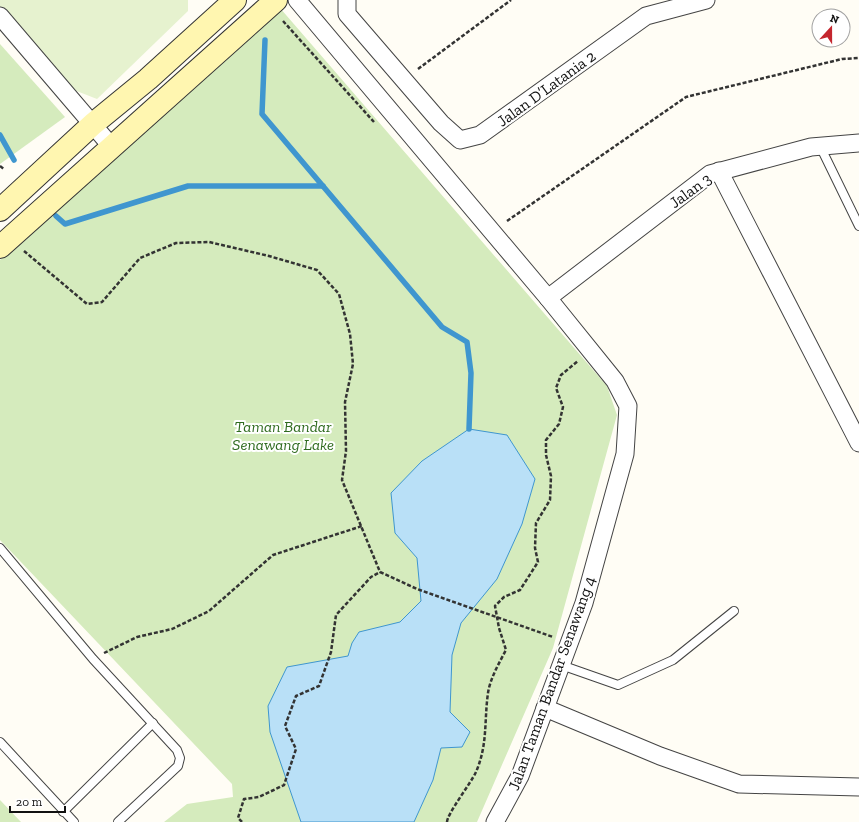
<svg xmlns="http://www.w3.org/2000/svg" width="859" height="822" font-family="'Zilla Slab',serif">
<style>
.green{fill:#d5ebbd}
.pitch{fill:#e6f2cf}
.water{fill:#b9e0f7;stroke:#3f96cf}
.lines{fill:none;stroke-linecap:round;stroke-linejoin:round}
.stream{stroke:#3f96cf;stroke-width:5.5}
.lane-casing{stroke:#444;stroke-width:10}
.street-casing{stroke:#444;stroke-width:19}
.secondary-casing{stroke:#333;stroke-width:24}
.path{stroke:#333;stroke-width:2.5;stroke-dasharray:4 2;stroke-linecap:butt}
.lane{stroke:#fff;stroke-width:8}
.street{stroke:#fff;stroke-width:17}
.secondary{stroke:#fff6b0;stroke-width:22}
.labels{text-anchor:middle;stroke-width:4;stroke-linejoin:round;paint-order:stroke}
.street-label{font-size:16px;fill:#111;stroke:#fff}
.park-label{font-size:16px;font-style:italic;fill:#2f6b1f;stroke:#fff}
</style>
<rect width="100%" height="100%" fill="#fffdf5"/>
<g class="green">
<path d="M280 8 607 386 617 415 553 648 477 822H164L187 804 233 797 232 784 0 540V260Z"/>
<path d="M0 44 65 117 0 164Z"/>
<path d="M0 800 21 822H0Z"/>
</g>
<path class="pitch" d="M0 0H188V11L97 99 69 88 0 8Z"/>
<path class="water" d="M469 429 507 435 535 479 522 524 497 579 461 623 452 655 450 712 470 732 462 747 441 748 433 780 414 822H301L270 732 268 706 287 667 348 656 352 643 359 632 400 622 421 601 417 558 395 533 391 493 422 461Z"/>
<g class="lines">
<g class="stream">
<path d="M265 40 262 114 442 327 467 342 471 373 469 429"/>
<path d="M0 135 14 160"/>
<path d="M56 216 65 224 188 186H323"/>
</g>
<g class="lane-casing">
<g id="lane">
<path d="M820 146 859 226"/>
<path d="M0 548 93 659 177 750 180 758 178 766 118 822"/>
<path d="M561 665 618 685 673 660 734 611"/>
<path d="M0 742 74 822"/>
<path d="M63 812 153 723"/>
</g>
</g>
<g class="street-casing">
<g id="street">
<path d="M297 0 548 298 615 381 628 406 625 454 584 603 520 776 495 822"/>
<path d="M347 0V14L441 123 460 140 480 135 646 16 706 0"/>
<path d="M0 16 111 146"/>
<path d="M719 171 859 443"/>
<path d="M548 298 710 174 811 147 859 143"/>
<path d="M545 708 660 756 739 784 859 787"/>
</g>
</g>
<g class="secondary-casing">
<g id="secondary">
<path d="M0 210 93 124 148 79 235 0"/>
<path d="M0 247 276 0"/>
</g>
</g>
<g class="path">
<path d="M283 21 374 122"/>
<path d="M418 69 511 0"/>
<path d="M0 166 4 169"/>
<path d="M507 221 686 97 842 59 859 58"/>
<path d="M24 251 87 304 102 302 140 258 176 243 209 242 269 256 317 270 339 294 350 334 353 364 345 402 346 451 342 480 380 572 417 589 553 637"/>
<path d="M104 653 137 637 172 629 209 611 273 555 362 526"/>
<path d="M242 822 238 818 244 799 259 797 284 785 296 749 285 726 296 696 319 686 331 652 336 615 371 577 380 572"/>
<path d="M447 822C447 814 471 783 476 772 488 744 484 721 488 693 490 679 499 663 506 650L499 628 495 606 504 597 520 590 538 562 535 548 536 523 550 500 551 476 546 455V440L559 424 563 407 556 388 561 375 578 361"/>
</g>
<use href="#lane" class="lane"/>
<use href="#street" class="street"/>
<use href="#secondary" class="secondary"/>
</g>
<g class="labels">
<g class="street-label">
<text transform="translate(546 88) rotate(-36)" y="6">Jalan D’Latania 2</text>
<text transform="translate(690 190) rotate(-36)" y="6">Jalan 3</text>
<text transform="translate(551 683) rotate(-70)" y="6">Jalan Taman Bandar Senawang 4</text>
</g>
<g class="park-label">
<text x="283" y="432">Taman Bandar<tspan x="283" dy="18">Senawang Lake</tspan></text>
</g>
</g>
<g transform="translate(831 28) rotate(21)"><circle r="19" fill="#ffffff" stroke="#a0a0a0"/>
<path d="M0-3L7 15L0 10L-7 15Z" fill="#c4262e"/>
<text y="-6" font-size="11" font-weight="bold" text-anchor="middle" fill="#111111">N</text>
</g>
<path d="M10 806v6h55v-6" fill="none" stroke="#111111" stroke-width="2"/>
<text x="16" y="806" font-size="12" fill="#111111" stroke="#ffffff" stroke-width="3" paint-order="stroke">20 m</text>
</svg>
